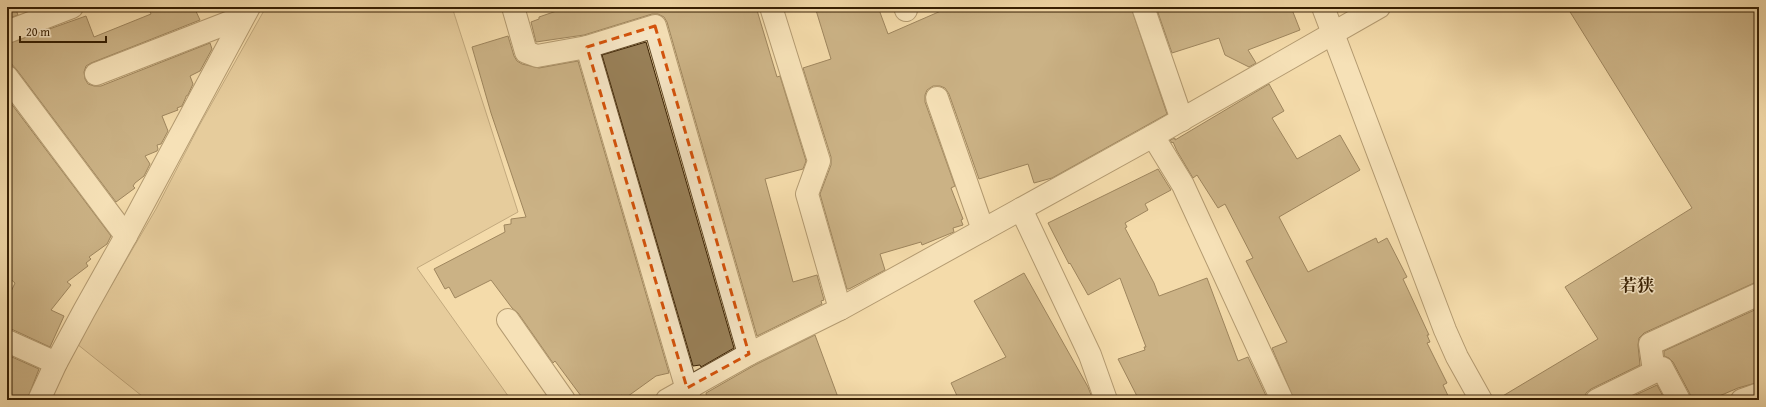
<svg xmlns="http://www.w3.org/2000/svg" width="1766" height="407" font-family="'Gentium Book Plus','Noto Serif JP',serif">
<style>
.green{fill:#d4bb8d;stroke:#866d48}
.building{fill:#998159;stroke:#371f02}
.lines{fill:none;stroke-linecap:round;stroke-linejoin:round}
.minor-casing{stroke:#664e2c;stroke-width:24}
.minor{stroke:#f8e8c8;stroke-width:22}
.marked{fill:none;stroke:#d6530b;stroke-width:3;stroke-dasharray:8 5;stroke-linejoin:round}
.labels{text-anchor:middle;stroke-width:3;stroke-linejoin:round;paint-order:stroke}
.quarter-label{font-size:17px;font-weight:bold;fill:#371f02;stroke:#f8e8c8}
</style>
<rect width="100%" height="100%" fill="#f4dbaa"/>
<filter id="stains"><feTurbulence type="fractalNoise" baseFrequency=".005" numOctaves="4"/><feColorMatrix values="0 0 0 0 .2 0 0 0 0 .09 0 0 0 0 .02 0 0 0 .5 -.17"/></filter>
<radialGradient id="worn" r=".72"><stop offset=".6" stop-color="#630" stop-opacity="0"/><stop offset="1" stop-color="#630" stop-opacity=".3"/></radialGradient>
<path class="green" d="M266 7H452L518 212 417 268 511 400H147L77 344 156 209 199 126Z"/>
<g class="building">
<path d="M7 7H15L18 15 7 19Z"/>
<path d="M148 7H194L200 20 91 63 86 66 84 72 85 79 88 84 94 86H101L210 43 212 49 200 71 190 76 193 84 188 95 186 96V97L182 106 177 108 178 110 162 116 168 131 161 144 157 145 158 149 157 151 145 156 150 164 144 176 135 183 133 186 135 188 116 202 17 70 7 59V44L86 16 94 37 151 14Z"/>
<path d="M568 7H756L777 77 780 76 806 161 803 169 765 179 793 282 817 275 824 300 821 301 822 304 757 336 667 22 664 17 658 14H652L584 35 536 42 531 22 539 19V17Z"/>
<path d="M815 7H878L888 34 950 7H1131L1167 114 1052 178 1034 183 1028 164 979 179 949 94 945 88 940 86H933L927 90 925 95V102L955 186 951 188 963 219 961 220 963 225 953 228 954 232 949 234 922 245 921 242 880 254 885 270 849 289H847L820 194 831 165V157L803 68 831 59Z"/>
<path d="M1156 7H1291L1300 30 1248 50 1256 63 1249 67 1225 55 1219 38 1172 53Z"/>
<path d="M1567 7H1759V282L1754 283 1644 333 1639 338 1638 345 1640 365 1591 389 1586 393 1585 400H1496L1598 339 1565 287 1692 208Z"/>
<path d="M508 36 514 56 517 61 522 64 539 68 578 61 669 373 656 376 624 399 622 395 614 400H584L555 361 553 363 518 313 512 308 491 280 455 298 449 287 445 289 434 269 505 232 504 225 511 224V219L526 217 491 113 472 47Z"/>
<path d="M646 42 734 348 701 367 700 365 693 366 602 55Z"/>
<path d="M1269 84 1284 111 1272 118 1297 159 1340 135 1360 170 1279 217 1308 272 1376 238 1378 243 1387 238 1407 277 1403 279 1429 335H1427L1430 342 1427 343 1447 383 1443 385 1450 400H1294L1272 348 1287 342 1246 261 1253 258 1225 204 1218 208 1197 175 1193 178 1177 151 1173 142 1172 143 1170 140 1175 138V140Z"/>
<path d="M7 98 111 236 107 244 89 257 91 259 86 263 88 266 67 282 71 285 51 310 64 316 50 347 7 327V300L15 283 7 276Z"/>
<path d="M1158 169 1171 190 1145 204 1148 210 1125 223 1127 227 1125 228 1154 283 1159 296 1207 278 1238 361 1248 357 1268 400H1139L1118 359 1145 350 1144 347H1146L1120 278 1088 295 1070 263 1069 264 1048 223Z"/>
<path d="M1024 273 1088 387 1093 400H959L951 383 1006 357 974 301Z"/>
<path d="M1759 308V382L1738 388 1710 400H1691L1690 394 1673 362 1669 358 1664 356V351Z"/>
<path d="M815 335 839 400H707L706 393 755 365Z"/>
<path d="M12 357 39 369 27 400H7V368Z"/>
<path d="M1657 385 1665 400H1625Z"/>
</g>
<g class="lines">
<g class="minor-casing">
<g id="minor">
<path d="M513 7 526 52 537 56 587 47 655 26 749 354"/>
<path d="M771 7 819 161 807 194 840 309"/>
<path d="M905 7 906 10"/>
<path d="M1143 7 1182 120"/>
<path d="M1323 7 1445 330 1457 357 1481 400"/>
<path d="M7 32 72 7"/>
<path d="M587 47 690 400"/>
<path d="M96 74 243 17"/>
<path d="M7 77 126 236"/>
<path d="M937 98 983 230"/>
<path d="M1153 136 1183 185 1282 400"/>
<path d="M1021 209 1090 355 1106 400"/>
<path d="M508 320 564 400"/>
<path d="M7 341 56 363"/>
<path d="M1654 371 1650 344 1759 294"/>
<path d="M39 400 56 363 84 311 126 236 249 7"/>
<path d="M667 400 749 354 840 309 1153 136 1379 7"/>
<path d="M1597 400 1662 368 1679 400"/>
<path d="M1742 400 1759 394"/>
</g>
</g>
<use href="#minor" class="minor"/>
</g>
<path d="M0 0H1766V407H0ZM655 26 749 354 687 388 587 47Z" fill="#f4dbaa" fill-opacity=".55" fill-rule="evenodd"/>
<path class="marked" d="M655 26 749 354 687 388 587 47Z"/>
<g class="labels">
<g class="quarter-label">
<text x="1637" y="291">若狭</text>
</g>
</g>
<rect width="1766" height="407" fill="none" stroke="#f4dbaa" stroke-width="24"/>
<rect x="8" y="8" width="1750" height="391" fill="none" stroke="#371f02" stroke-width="2"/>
<rect x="12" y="12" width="1742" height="383" fill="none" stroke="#371f02"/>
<path d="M20 36v6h86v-6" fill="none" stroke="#371f02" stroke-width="2"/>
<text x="26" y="36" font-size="12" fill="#371f02" stroke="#f8e8c8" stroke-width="3" paint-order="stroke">20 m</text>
<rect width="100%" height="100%" filter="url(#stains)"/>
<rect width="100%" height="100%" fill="url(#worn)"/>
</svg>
